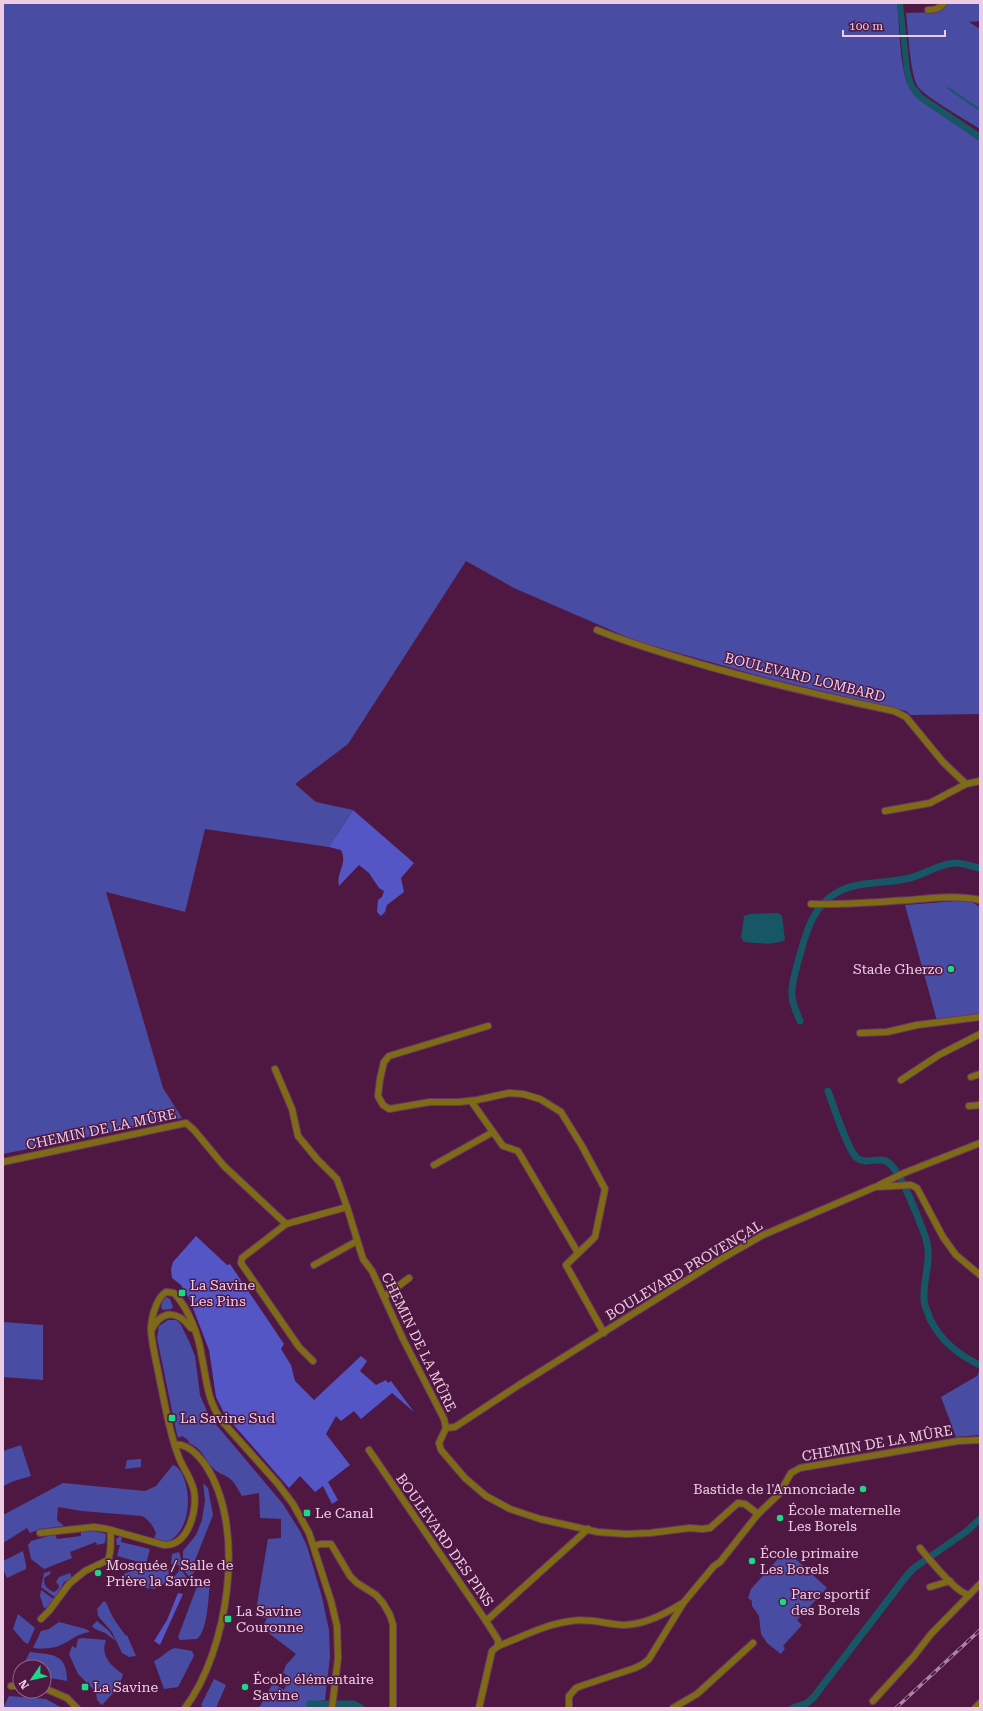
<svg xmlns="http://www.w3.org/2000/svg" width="983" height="1711" font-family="'Roboto Serif',serif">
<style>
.green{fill:#484ca3}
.forest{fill:#5356c4}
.water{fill:#165665}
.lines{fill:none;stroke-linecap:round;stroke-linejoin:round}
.stream{stroke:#165665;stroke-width:2}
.canal{stroke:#165665;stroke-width:7}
.street-casing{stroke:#6b385f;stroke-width:8}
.street{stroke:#7d6c15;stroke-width:6}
.rail-casing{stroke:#ae84a3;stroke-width:3.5}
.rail{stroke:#4e1842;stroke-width:2;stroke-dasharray:6;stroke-linecap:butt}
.poi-dot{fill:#1cd988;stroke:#4e1842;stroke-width:1.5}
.labels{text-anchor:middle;stroke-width:3;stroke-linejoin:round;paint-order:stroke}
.street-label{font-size:14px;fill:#eecce3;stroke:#4e1842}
.poi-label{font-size:14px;fill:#eecce3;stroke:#4e1842;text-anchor:start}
</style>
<rect width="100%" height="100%" fill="#4e1842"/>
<g class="green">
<path d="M3 3H897C900 26 899 69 910 89 912 92 915 96 918 99L980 141V714L911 715 906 711 767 678 636 641 514 588 466 561 348 744 295 784 316 802 353 810 329 847 205 829 185 912 106 892 163 1088 182 1118 3 1154Z"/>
<path d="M945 3H980V21L969 22 980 29V129C966 120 927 98 918 87 910 75 908 29 906 13L939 12Z"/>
<path d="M956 901H970L980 907V1015L937 1021 905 905Z"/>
<path d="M166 1297 170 1299 173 1307 171 1309 163 1310 161 1308 163 1300Z"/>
<path d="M168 1320H176L180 1323 189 1341 195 1356 200 1395 209 1416 283 1504 300 1531 307 1546 322 1597 329 1630 330 1657 325 1700 310 1702V1708H324H259L273 1683 284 1690 290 1677 283 1673 286 1665 296 1654 262 1628 267 1618 255 1616 268 1539 281 1538V1519L260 1518 259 1493 242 1496C238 1490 235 1482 229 1478 224 1474 217 1473 213 1468 202 1457 205 1451 189 1443L188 1440 182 1436 179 1438 177 1435 157 1338 159 1326Z"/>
<path d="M3 1322 43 1325V1380L3 1377Z"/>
<path d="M980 1369V1435L956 1437 941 1397 977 1376Z"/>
<path d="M21 1445 31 1476 14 1481 3 1486V1451Z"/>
<path d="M141 1459V1467L125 1469 127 1460Z"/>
<path d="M173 1465C178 1467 181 1471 183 1476 192 1496 190 1532 167 1542L154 1538 156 1533C153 1526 149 1520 142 1516L82 1511 58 1507 57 1520 64 1526 40 1529 30 1533 27 1528 3 1543V1515L63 1483 145 1491 156 1486Z"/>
<path d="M203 1483 208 1488 213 1515 192 1568 196 1570 190 1577 183 1570V1551L196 1535 202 1520 205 1500Z"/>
<path d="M94 1531 106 1534 105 1543 97 1545 96 1542 70 1552 72 1558 44 1569 31 1559 28 1545 31 1541 55 1534 57 1539 81 1536V1532Z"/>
<path d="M120 1536 122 1537 121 1542 150 1549 146 1564 117 1556 120 1545H117L116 1539Z"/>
<path d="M786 1550 827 1588 797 1620 802 1625 783 1646 785 1648 781 1654 767 1643 761 1634 759 1616 752 1606V1601L748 1598 751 1589Z"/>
<path d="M23 1551 26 1565V1569L7 1578 3 1569V1561Z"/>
<path d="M179 1552C184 1564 177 1566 188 1579L170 1587 167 1582 154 1589 149 1588 148 1589 132 1578 123 1576 124 1574 149 1563 154 1565 156 1563 168 1566 169 1575 175 1576 179 1571V1565L171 1564 172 1554Z"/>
<path d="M51 1571 50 1574 44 1578C44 1586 47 1589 54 1592L58 1589 59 1586 56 1582 59 1577 70 1573 72 1578 64 1582 56 1598 41 1587 44 1573Z"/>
<path d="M199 1581 210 1584C208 1598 208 1630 197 1639L180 1640 178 1637Z"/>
<path d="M41 1590 55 1600 51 1606 44 1608 40 1596Z"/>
<path d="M104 1601C107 1603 107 1605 109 1609 113 1620 120 1627 126 1636L127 1635 136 1656 129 1657 122 1653 112 1632 98 1616 97 1609Z"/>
<path d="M18 1614 35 1628 28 1644 24 1642 13 1629Z"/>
<path d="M97 1621 109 1631 116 1641 105 1633 95 1629 92 1626Z"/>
<path d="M59 1622 86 1629 90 1632C76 1634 72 1640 61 1645 52 1649 42 1649 33 1648L41 1631 49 1629Z"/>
<path d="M82 1638 106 1640C100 1656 111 1666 123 1674L119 1687 102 1705 97 1700 96 1692 78 1674 69 1654 72 1646 76 1648 78 1639Z"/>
<path d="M175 1648 192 1651 194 1656 178 1687 164 1689 154 1661C162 1658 168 1649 175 1648Z"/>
<path d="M30 1652C53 1655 67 1653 67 1681L44 1677V1667H22Z"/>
<path d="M214 1679 226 1685 216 1708 212 1707V1708H203L201 1705Z"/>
<path d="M9 1696 46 1699 62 1708H3Z"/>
</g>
<g class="forest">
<path d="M353 810 414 863 401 878 404 892 387 905 385 912 381 916 377 912 378 900 382 897 384 891 379 888 369 873 359 865 339 886C336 871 348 865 341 850L329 847Z"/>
<path d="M196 1236 227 1265 230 1264 284 1344 281 1349 291 1365 295 1381 314 1400 361 1356 367 1361 360 1371 376 1385 386 1380 388 1383 391 1381 414 1412 392 1393 361 1419 354 1411 341 1421 336 1416 326 1434 350 1465 328 1482 338 1500 332 1504 323 1486 315 1492 300 1476 289 1488 225 1415 216 1397 209 1350 189 1298 181 1285 172 1278 171 1269 173 1262Z"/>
<path d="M178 1593 183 1594 160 1645 154 1641 167 1620Z"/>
</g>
<g class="water">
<path d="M897 3H903L910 70 914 84 923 95 980 133V141L920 101C910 93 906 82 904 70Z"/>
<path d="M778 913 782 916 785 940C772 946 758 943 744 942L741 938 744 916 750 914Z"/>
</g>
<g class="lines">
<path class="stream" d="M948 88 980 110"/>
<g class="canal">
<path d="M800 1021C797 1013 792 1004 792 995 791 985 795 975 797 965 805 938 810 908 836 893 858 880 887 884 910 878 926 874 940 863 956 863 964 863 973 867 980 868"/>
<path d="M828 1091C833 1104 848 1151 857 1158 866 1165 877 1157 886 1161 900 1167 918 1218 924 1233 934 1259 923 1274 924 1299 924 1306 928 1312 930 1319 941 1341 958 1355 980 1365"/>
<path d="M310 1704H353L361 1708"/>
<path d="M793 1708 807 1703 813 1698 908 1574 914 1568 967 1531 980 1519"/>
</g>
<g class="street-casing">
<g id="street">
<path d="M928 10C935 10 939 9 944 3"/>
<path d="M597 630C634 645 672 656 710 667 771 684 832 698 894 711L906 717 943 762 966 784 980 781"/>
<path d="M885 811 930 803 966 784"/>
<path d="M811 904C844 905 877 902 910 900 933 898 957 895 980 900"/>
<path d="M488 1026 389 1056 384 1062 380 1079 378 1096 383 1105 389 1109 430 1102H459L477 1100 509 1093 523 1094 540 1099 561 1112 582 1146 605 1189 595 1237 566 1265 604 1333"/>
<path d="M860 1033 887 1032 917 1025 980 1017"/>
<path d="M275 1069 292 1109 298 1136 317 1159 337 1179 347 1207"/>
<path d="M971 1077 980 1074"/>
<path d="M901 1080 939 1055 980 1034"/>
<path d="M471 1101 503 1146 518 1151 578 1253"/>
<path d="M969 1106 980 1105"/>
<path d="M3 1162 186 1123 194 1130 224 1166 286 1224 347 1207 363 1259 372 1271 403 1339 444 1419 446 1428 439 1443 441 1450 465 1478 486 1496 510 1509 540 1519 598 1532 626 1534 650 1533 690 1528 702 1529 710 1528 738 1503 745 1504 758 1514"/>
<path d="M434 1165 493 1132"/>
<path d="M879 1185 904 1173 980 1143"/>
<path d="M286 1224 242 1258 241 1263 299 1347 313 1361"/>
<path d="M314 1265 357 1241"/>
<path d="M384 1297 409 1278"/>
<path d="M152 1329C163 1309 178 1311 191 1328"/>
<path d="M446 1428 455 1427 519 1385 716 1262 763 1235 875 1187 911 1185 917 1188 943 1237 956 1255 980 1275"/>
<path d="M175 1445C188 1443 199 1456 206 1466 247 1528 228 1651 185 1708"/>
<path d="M369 1450 486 1621 498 1640V1646"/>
<path d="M40 1533 94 1527 107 1529 164 1545C189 1546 197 1510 194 1491 191 1477 182 1467 178 1455 169 1431 165 1405 160 1381 157 1364 152 1347 151 1330 151 1319 156 1298 166 1292L174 1293C189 1309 199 1336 202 1358 207 1382 207 1399 221 1420L278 1484 293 1504 309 1533 331 1601 337 1626 338 1658 332 1708"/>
<path d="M314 1546 321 1544H331L350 1576 357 1583 376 1595 383 1603 390 1615 393 1625V1708"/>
<path d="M920 1548C929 1559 956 1593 969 1595"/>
<path d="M930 1587 950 1581"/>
<path d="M41 1619 49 1611 69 1584 85 1571 108 1560C112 1552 110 1540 111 1530"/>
<path d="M486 1621 588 1529"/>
<path d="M11 1686H20"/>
<path d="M44 1688 67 1698 77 1708"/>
<path d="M873 1701 914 1656 931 1634 980 1584"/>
<path d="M479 1708 492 1651 498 1646C522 1637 546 1624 571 1621 589 1618 606 1624 623 1625 643 1625 665 1614 681 1604"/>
<path d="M569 1708V1696L576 1688 581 1686 635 1668 643 1664 649 1659 684 1602 714 1566 720 1562 758 1514 779 1494 791 1473 800 1468 958 1441 980 1440"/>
<path d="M673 1708 697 1694 753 1643"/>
<path d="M975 1708 980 1703"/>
</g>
</g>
<use href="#street" class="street"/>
<g class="rail-casing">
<path id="rail" d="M896 1708 980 1630"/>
</g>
<use href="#rail" class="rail"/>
</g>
<g class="poi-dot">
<circle cx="951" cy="969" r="4"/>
<rect x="178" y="1289" width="8" height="8" rx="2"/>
<rect x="168" y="1414" width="8" height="8" rx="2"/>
<circle cx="863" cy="1489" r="4"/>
<rect x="303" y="1509" width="8" height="8" rx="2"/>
<circle cx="780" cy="1518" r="4"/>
<circle cx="752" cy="1561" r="4"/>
<circle cx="98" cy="1573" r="4"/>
<circle cx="783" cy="1602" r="4"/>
<rect x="224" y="1615" width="8" height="8" rx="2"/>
<rect x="81" y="1683" width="8" height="8" rx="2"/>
<circle cx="245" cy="1687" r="4"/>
</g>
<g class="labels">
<g class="street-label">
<text transform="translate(805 677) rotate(14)" y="5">BOULEVARD LOMBARD</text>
<text transform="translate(101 1129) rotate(-12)" y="5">CHEMIN DE LA MÛRE</text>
<text transform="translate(684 1270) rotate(-31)" y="5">BOULEVARD PROVENÇAL</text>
<text transform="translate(419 1342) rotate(64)" y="5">CHEMIN DE LA MÛRE</text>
<text transform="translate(877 1443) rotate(-10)" y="5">CHEMIN DE LA MÛRE</text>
<text transform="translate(445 1540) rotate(55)" y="5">BOULEVARD DES PINS</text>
</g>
<g class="poi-label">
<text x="943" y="974" text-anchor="end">Stade Gherzo</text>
<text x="190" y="1290">La Savine<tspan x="190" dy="16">Les Pins</tspan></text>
<text x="180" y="1423">La Savine Sud</text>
<text x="855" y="1494" text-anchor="end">Bastide de l'Annonciade</text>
<text x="788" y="1515">École maternelle<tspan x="788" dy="16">Les Borels</tspan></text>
<text x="315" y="1518">Le Canal</text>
<text x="760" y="1558">École primaire<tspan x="760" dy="16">Les Borels</tspan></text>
<text x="106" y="1570">Mosquée / Salle de<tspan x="106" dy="16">Prière la Savine</tspan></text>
<text x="791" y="1599">Parc sportif<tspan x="791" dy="16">des Borels</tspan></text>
<text x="236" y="1616">La Savine<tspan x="236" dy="16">Couronne</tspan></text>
<text x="253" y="1684">École élémentaire<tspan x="253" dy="16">Savine</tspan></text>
<text x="93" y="1692">La Savine</text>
</g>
</g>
<rect width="983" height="1711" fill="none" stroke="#eecce3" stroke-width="8"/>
<g transform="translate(32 1679) rotate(236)"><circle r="19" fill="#4e1842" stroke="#8e6082"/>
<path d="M0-3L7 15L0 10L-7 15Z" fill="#1cd988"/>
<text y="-6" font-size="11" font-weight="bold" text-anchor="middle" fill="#eecce3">N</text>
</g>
<path d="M843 30v6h102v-6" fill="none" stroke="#eecce3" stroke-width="2"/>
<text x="849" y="30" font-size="12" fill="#eecce3" stroke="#4e1842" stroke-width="3" paint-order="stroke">100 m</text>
</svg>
